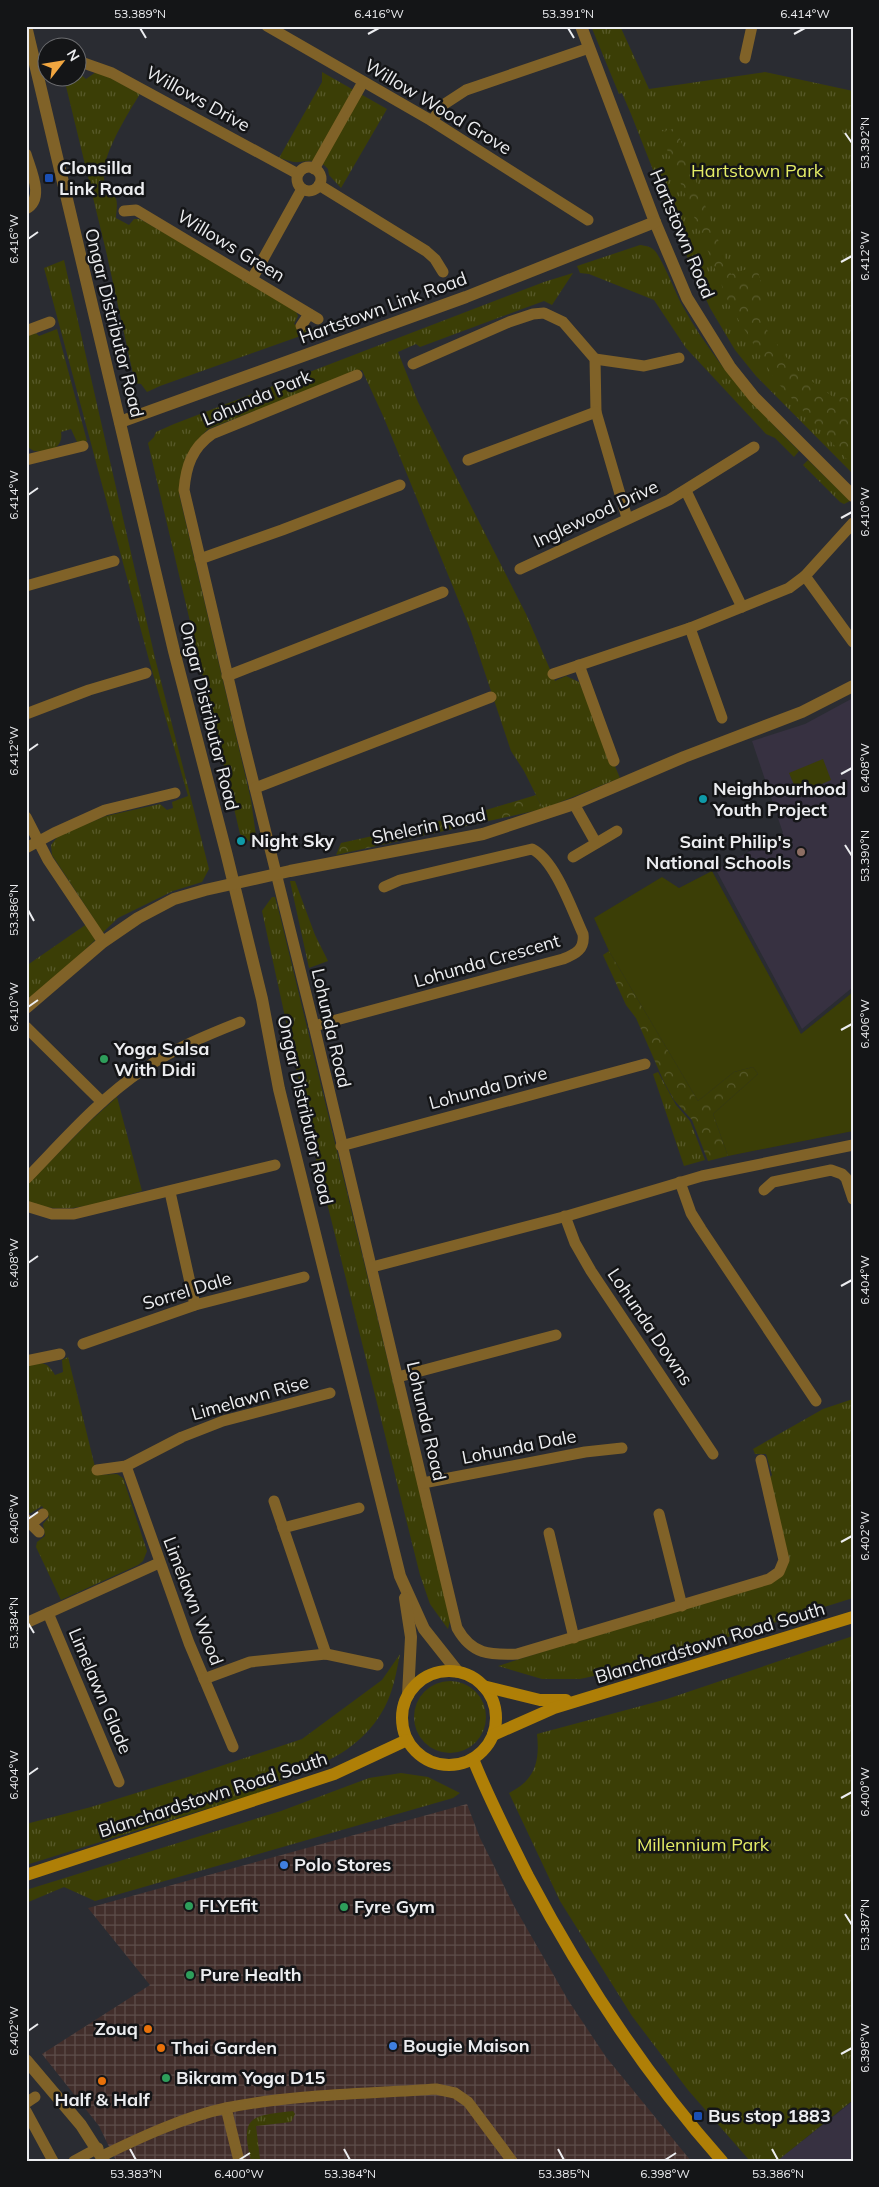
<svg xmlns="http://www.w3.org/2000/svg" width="879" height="2187" font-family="Mulish,sans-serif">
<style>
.industrial{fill:url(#industrial-grid)}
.education{fill:#373141}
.grass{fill:url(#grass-tufts)}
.forest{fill:url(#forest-crowns)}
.garden{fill:#3b3e06}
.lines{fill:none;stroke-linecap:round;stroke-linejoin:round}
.minor{stroke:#806228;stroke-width:11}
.tertiary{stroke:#806228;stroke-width:12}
.secondary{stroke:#af7f07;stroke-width:12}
.ticks{fill:none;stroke:#ecedf0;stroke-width:2}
.transit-dot{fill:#1a4fb4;stroke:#141517;stroke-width:2}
.culture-dot{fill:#0f9aa8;stroke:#141517;stroke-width:2}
.education-dot{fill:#8d6e63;stroke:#141517;stroke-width:2}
.leisure-dot{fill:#2e9e5b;stroke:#141517;stroke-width:2}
.shop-dot{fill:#3f7fe0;stroke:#141517;stroke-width:2}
.food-dot{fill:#e8710a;stroke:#141517;stroke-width:2}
.labels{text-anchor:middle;stroke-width:5;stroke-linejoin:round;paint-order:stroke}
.street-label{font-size:18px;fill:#ecedf0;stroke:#141517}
.poi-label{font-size:18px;font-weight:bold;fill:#ecedf0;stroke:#141517;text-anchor:start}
.park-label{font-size:18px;fill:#e5ed66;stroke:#141517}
.neatline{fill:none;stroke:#ecedf0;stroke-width:2}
.ticks-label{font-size:12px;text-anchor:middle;fill:#ecedf0}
</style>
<defs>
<pattern id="industrial-grid" width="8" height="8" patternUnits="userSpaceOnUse" patternTransform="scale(1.25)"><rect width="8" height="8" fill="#422e2b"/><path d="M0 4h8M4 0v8" fill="none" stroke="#5d4d4a"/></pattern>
<pattern id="grass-tufts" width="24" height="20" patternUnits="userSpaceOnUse" patternTransform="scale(1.25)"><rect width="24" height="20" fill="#3b3e06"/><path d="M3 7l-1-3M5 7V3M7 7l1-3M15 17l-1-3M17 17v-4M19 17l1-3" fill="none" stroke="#585a2b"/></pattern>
<pattern id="forest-crowns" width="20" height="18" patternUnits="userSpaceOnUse" patternTransform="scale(1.25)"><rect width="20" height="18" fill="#3b3e06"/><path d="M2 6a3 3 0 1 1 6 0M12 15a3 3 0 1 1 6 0" fill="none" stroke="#585a2b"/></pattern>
</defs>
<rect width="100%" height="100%" fill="#2a2c32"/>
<path class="industrial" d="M467 1804 480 1838 514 1906 568 2000 606 2057 691 2161H116L99 2126 42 2054 150 1985 88 1908Z"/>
<g class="education">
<path d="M853 698V987L802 1029 716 870 783 833 752 741 805 724Z"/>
<path d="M853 2101V2161H777Z"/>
</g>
<g class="grass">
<path d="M591 26H620L649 89 765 72 853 91V474L756 376 735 350 710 308 692 269 631 114 622 93 619 94Z"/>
<path d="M78 72 86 79 96 72 103 74 140 94C128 113 100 158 104 179 105 187 113 192 116 199 118 204 116 213 116 218L129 225 134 219H140L294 307 298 316 294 324 308 330 318 326 323 328 160 386 147 392 141 384 135 383 106 251 64 78H78Z"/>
<path d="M322 72 387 109 341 188 329 175 328 169C318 158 312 161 299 162 293 163 285 159 279 158L322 82Z"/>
<path d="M640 245C646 246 650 246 654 250 661 256 676 294 682 305 712 360 755 407 799 451L794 457 775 438 766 434 686 348 654 300 589 274 580 273 577 266Z"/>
<path d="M64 260 155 658 209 869 202 882 173 891 118 918 66 968 26 1002V966L94 919 52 855 51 845 59 835 106 816 160 804 167 810 173 808 172 802 188 796 149 660 44 268Z"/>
<path d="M573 273 552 305 544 301 420 347 416 344 398 352 418 402 526 614 555 681 566 676 579 682 620 778 543 809 524 771 511 751 471 631 384 418 362 370 208 429C185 453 182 460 179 494L251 800 257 843 249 841 240 834 148 443 154 437 156 432 174 424 544 282Z"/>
<path d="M57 329 87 441 77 442 71 429 61 432C64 449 47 453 34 451L26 446V337L36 333 39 336Z"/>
<path d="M808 460 850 501 844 504 840 502 803 465Z"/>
<path d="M290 881H295L315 935 328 961 309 968Z"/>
<path d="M272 897H275L280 916 437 1564 450 1621 448 1629 430 1604 420 1575 315 1155 262 911Z"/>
<path d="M658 1072 676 1105 690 1121 705 1160 684 1166 653 1074Z"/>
<path d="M117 1097 142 1191C105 1201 63 1219 26 1200V1186L88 1123Z"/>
<path d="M68 1357 97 1475 117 1474 123 1478 147 1551 143 1561 138 1565 61 1600 36 1547 37 1542 45 1536 43 1524 49 1517 42 1506 31 1513H26V1365C42 1363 46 1360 55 1375L63 1372 62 1360Z"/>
<path d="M853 1399V1598L626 1669 580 1679H542L498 1666 782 1576 770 1478 772 1475 766 1454H755L753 1449 823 1409Z"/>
<path d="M853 1636V2100L777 2161H750L688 2090 632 2016 560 1901 509 1793C535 1780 540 1762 537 1734L667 1699Z"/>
<path d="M400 1654C397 1668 395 1682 390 1695 378 1728 350 1752 318 1765 301 1772 281 1777 267 1790L26 1865V1824L91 1807 191 1776 302 1739 382 1680Z"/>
<circle cx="450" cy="1717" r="36"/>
<path d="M401 1773 428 1777 460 1793 453 1798 95 1901 64 1887 26 1903V1890L281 1811 369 1778Z"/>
<path d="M293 2111 295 2114 291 2122 256 2126 260 2159 251 2161C239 2114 253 2116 293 2111Z"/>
</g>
<g class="forest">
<path d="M676 128 731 274 757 266 765 304 760 320 794 368 833 397 853 398V466L776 381 730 306 660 132Z"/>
<path d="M536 795 543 809 336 855 341 843 476 813Z"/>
<path d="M609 951 698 1101 734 1072 753 1067 758 1074 713 1114 728 1156 708 1161 692 1120 674 1100 664 1082 636 1018 626 1005 603 955Z"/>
</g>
<g class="garden">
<path d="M823 759 831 780 798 794 789 773Z"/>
<path d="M712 871 801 1034 853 992V1131L728 1156 713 1114 758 1074 753 1067 734 1072 698 1101 609 951 594 918 662 877 679 888Z"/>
</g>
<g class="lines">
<g class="minor">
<path d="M267 26 432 121 588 220"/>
<path d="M745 58 752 26"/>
<path d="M78 61 112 73 298 174"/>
<path d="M432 121 443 105 466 90 589 48"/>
<path d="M26 154C31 171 45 199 26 209"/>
<circle cx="309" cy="179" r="12"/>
<path d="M314 169 363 82"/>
<path d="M319 185 426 251 435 259 443 272"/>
<path d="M124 211 136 210 318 319"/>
<path d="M252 279 302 189"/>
<path d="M301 326 309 314"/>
<path d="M26 331 50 322"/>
<path d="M595 359 644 366 679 358"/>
<path d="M413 364 509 322 533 314 544 313 563 322 595 359 596 412 627 518"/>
<path d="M357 375 212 434C192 448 186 466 184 490L241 732 314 1026 457 1628C472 1655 490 1655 517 1654L769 1579 779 1572 784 1560 761 1460"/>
<path d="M26 460 83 446"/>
<path d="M468 460 596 412"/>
<path d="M686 491 742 607"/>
<path d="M200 559 282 530 400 485"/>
<path d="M520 569 669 500 754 447"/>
<path d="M805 576 853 642"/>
<path d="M26 586 114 561"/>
<path d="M690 628 722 718"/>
<path d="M579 665 614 761"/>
<path d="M553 674 690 628 789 588 805 576 853 523"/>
<path d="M227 676 443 592"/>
<path d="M26 714 89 690 146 673"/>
<path d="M255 788 491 697"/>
<path d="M574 804 596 843"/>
<path d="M26 817 48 860 103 942"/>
<path d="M26 848 54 833 105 810 175 793"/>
<path d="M573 857 617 831"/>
<path d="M314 1026 563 959C576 954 585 949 583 934 572 910 555 860 532 849L400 880 384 887"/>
<path d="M26 1027 102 1102"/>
<path d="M341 1146 645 1064"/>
<path d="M26 1179C63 1141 99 1099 144 1069 173 1049 207 1035 240 1022"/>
<path d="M680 1182 691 1213 701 1229 816 1401"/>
<path d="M764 1190 773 1182 831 1170 842 1174 846 1178 853 1199"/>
<path d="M170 1192 195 1305"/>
<path d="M26 1206 52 1214H74L275 1165"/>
<path d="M565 1216 575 1243 591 1271 713 1454"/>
<path d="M372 1267 567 1216 702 1176 853 1145"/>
<path d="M83 1344 195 1305 304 1277"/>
<path d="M26 1361 60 1354"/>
<path d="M398 1377 556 1335"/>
<path d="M126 1466 189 1643 233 1747"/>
<path d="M97 1470 126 1466 182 1437 223 1421 330 1393"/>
<path d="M423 1483 585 1452 622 1448"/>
<path d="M274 1501 326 1654"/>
<path d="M659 1514 682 1606"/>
<path d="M26 1519 39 1532"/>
<path d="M31 1524 43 1514"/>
<path d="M283 1528 359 1508"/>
<path d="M549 1533 574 1638"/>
<path d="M48 1613 119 1782"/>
<path d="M26 1623 159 1563"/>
<path d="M204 1679 250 1662 326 1654 378 1665"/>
<path d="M26 2103 35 2097"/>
<path d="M226 2108 239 2161"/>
<path d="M26 2111 53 2161"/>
<path d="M102 2156C141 2137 184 2117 226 2108 295 2094 366 2094 436 2089L455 2093 468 2102 512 2161"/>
<path d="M74 2161 98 2148"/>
</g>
<g class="tertiary">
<path d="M26 26 174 651 226 852 262 999 279 1089 400 1576 424 1629 458 1672"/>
<path d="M581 26 655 222 687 298 730 367 754 397 853 496"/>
<path d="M120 422 466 297 655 222"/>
<path d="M26 1008 103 942 138 918 174 899 205 890 290 871 483 834 574 804 684 757 802 712 853 686"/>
<path d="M405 1598 411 1637 408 1695"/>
<path d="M26 2060 81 2125 104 2161"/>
</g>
<g class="secondary">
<circle cx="449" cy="1718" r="47"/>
<path d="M483 1686 540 1700H566"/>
<path d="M493 1735 554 1708 853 1617"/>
<path d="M473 1759C489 1799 509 1838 528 1876 583 1980 644 2073 722 2161"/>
<path d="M26 1875 334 1774 407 1740"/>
</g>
</g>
<path class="ticks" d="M140 28 146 38M568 28 574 38M368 34 379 28M794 34 805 28M845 133 852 143M28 239 38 232M841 262 852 256M28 495 38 488M841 518 852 512M28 751 38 744M841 774 852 768M845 845 852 856M28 910 34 921M28 1007 38 1000M841 1030 852 1024M28 1263 38 1256M841 1286 852 1280M28 1519 38 1512M841 1542 852 1536M28 1623 34 1633M28 1775 38 1768M841 1798 852 1792M845 1914 852 1925M28 2031 38 2024M841 2054 852 2048M130 2149 136 2160M344 2149 350 2160M558 2149 564 2160M772 2149 778 2160M239 2160 250 2153M665 2160 676 2153"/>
<g class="transit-dot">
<rect x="44" y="173" width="10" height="10" rx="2.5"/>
<rect x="693" y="2111" width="10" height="10" rx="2.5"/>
</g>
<g class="culture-dot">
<circle cx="703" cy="799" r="5"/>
<circle cx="241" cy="841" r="5"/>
</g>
<circle class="education-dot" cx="801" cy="852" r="5"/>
<g class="leisure-dot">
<circle cx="104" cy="1059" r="5"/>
<circle cx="189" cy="1906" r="5"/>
<circle cx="344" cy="1907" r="5"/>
<circle cx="190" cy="1975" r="5"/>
<circle cx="166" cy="2078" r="5"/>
</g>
<g class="shop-dot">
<circle cx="284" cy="1865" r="5"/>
<circle cx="393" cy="2046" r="5"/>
</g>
<g class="food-dot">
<circle cx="148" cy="2029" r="5"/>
<circle cx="161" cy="2048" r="5"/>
<circle cx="102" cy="2081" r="5"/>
</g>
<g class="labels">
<g class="street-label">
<text transform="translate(198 99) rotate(29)" y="6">Willows Drive</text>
<text transform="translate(438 107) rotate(31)" y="6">Willow Wood Grove</text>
<text transform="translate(682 234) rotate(67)" y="6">Hartstown Road</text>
<text transform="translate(231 246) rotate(31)" y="6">Willows Green</text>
<text transform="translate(383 308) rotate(-20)" y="6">Hartstown Link Road</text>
<text transform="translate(114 323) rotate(76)" y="6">Ongar Distributor Road</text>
<text transform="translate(257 398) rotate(-23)" y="6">Lohunda Park</text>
<text transform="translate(596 514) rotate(-25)" y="6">Inglewood Drive</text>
<text transform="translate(209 716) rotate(76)" y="6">Ongar Distributor Road</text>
<text transform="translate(429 826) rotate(-12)" y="6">Shelerin Road</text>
<text transform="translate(487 961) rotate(-16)" y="6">Lohunda Crescent</text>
<text transform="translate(331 1028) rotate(77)" y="6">Lohunda Road</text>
<text transform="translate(488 1088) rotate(-15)" y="6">Lohunda Drive</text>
<text transform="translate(305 1110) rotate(77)" y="6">Ongar Distributor Road</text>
<text transform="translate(187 1291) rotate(-17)" y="6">Sorrel Dale</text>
<text transform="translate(650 1327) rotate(56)" y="6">Lohunda Downs</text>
<text transform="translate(250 1398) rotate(-16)" y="6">Limelawn Rise</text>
<text transform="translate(426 1421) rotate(77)" y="6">Lohunda Road</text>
<text transform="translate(519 1447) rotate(-11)" y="6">Lohunda Dale</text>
<text transform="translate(193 1601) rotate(69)" y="6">Limelawn Wood</text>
<text transform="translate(710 1643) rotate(-17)" y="6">Blanchardstown Road South</text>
<text transform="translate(100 1691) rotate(67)" y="6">Limelawn Glade</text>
<text transform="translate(213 1795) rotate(-18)" y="6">Blanchardstown Road South</text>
</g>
<g class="poi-label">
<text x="59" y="174">Clonsilla<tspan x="59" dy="21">Link Road</tspan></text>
<text x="713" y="795">Neighbourhood<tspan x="713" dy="21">Youth Project</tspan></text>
<text x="251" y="847">Night Sky</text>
<text x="791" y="848" text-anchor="end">Saint Philip's<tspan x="791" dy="21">National Schools</tspan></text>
<text x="114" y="1055">Yoga Salsa<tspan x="114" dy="21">With Didi</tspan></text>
<text x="294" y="1871">Polo Stores</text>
<text x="199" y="1912">FLYEfit</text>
<text x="354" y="1913">Fyre Gym</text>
<text x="200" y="1981">Pure Health</text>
<text x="138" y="2035" text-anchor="end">Zouq</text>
<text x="403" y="2052">Bougie Maison</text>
<text x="171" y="2054">Thai Garden</text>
<text x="176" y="2084">Bikram Yoga D15</text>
<text x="102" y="2106" text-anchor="middle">Half &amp; Half</text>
<text x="708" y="2122">Bus stop 1883</text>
</g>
<g class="park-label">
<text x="757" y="177">Hartstown Park</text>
<text x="703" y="1851">Millennium Park</text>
</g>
</g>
<rect width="879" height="2187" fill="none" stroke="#141517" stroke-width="55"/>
<g transform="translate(62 62) rotate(59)"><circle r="24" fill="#141517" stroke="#6a6b6e"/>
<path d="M0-4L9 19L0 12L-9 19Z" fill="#f1a640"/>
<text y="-8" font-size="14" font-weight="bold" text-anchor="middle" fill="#ecedf0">N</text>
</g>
<rect x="28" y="28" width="824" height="2132" class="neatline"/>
<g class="ticks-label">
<text x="140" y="18">53.389°N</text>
<text x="379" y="18">6.416°W</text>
<text x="568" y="18">53.391°N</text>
<text x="805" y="18">6.414°W</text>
<text transform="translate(865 143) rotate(-90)" y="4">53.392°N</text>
<text transform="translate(14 239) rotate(-90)" y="4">6.416°W</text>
<text transform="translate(865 256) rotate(-90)" y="4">6.412°W</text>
<text transform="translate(14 495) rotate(-90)" y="4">6.414°W</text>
<text transform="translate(865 512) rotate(-90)" y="4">6.410°W</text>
<text transform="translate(14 751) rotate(-90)" y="4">6.412°W</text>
<text transform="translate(865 768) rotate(-90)" y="4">6.408°W</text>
<text transform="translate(865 856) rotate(-90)" y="4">53.390°N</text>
<text transform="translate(14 910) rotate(-90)" y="4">53.386°N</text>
<text transform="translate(14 1007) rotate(-90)" y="4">6.410°W</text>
<text transform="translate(865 1024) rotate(-90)" y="4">6.406°W</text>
<text transform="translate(14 1263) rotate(-90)" y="4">6.408°W</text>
<text transform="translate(865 1280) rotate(-90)" y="4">6.404°W</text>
<text transform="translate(14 1519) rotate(-90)" y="4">6.406°W</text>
<text transform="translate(865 1536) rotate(-90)" y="4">6.402°W</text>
<text transform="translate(14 1623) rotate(-90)" y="4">53.384°N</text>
<text transform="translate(14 1775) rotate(-90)" y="4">6.404°W</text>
<text transform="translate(865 1792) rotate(-90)" y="4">6.400°W</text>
<text transform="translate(865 1925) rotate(-90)" y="4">53.387°N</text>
<text transform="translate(14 2031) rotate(-90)" y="4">6.402°W</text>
<text transform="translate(865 2048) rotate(-90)" y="4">6.398°W</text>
<text x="136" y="2178">53.383°N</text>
<text x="239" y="2178">6.400°W</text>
<text x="350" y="2178">53.384°N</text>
<text x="564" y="2178">53.385°N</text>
<text x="665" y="2178">6.398°W</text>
<text x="778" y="2178">53.386°N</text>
</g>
</svg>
